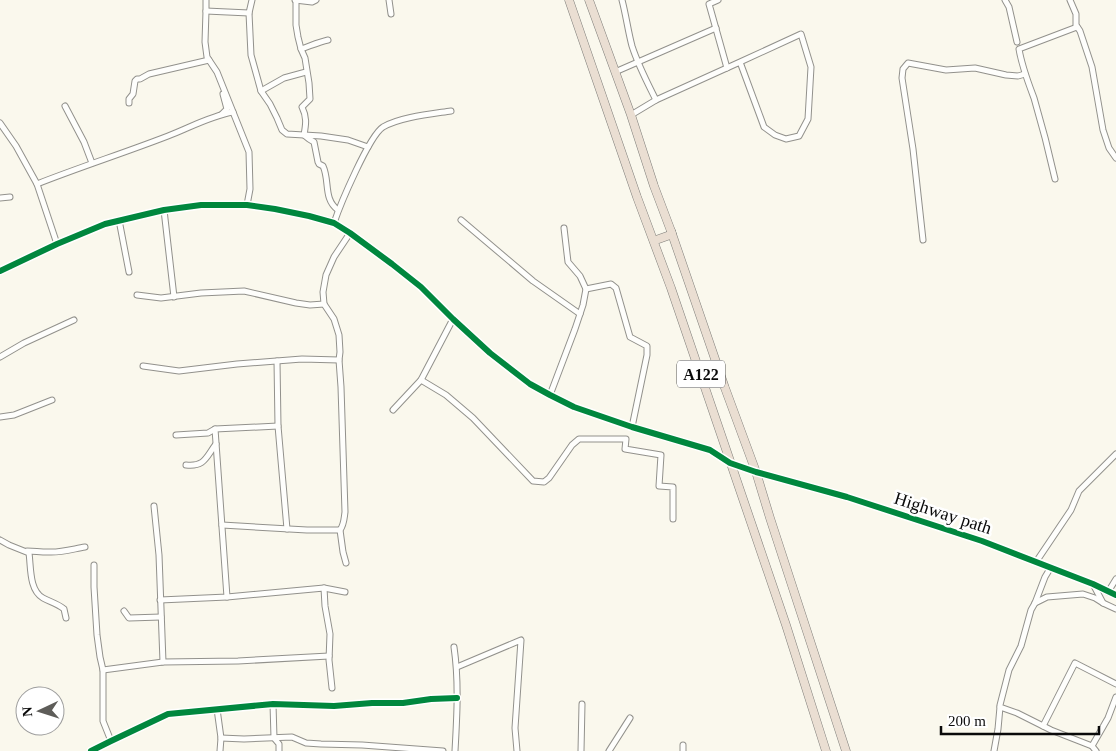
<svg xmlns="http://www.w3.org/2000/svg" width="1116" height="751" font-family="Georgia,serif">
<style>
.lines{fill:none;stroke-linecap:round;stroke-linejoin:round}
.minor-casing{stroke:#92918c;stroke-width:7}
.highway-casing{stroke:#7f7e7a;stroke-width:9}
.minor{stroke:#fefefc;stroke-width:5}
.highway{stroke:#eaded2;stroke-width:8}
.cycleway-casing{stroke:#fff;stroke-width:9}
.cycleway{stroke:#00873e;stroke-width:6}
.labels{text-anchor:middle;stroke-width:5;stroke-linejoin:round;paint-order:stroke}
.shield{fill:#fff;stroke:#545454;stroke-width:1}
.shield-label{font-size:16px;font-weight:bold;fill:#0a0a0a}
.street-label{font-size:18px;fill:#0a0a0a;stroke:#fff}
</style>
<rect width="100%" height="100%" fill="#faf8ed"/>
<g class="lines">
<g class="minor-casing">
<g id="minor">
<path d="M206 0V11L205 42 207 57 217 72 249 152 250 189 247 205"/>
<path d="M252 0 249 13 251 55 261 91 270 104 277 118 282 130 287 134 321 136 348 140 368 147"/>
<path d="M295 0 312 2 316 0"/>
<path d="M296 0V25L298 37 301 49 305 58 309 83 310 99 302 107C307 117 306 124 304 135L309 139 314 142 318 162 319 164 323 166C330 181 323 199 338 210"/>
<path d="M389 0 391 14"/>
<path d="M622 0C626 15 628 31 632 46 638 65 647 82 656 100L631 115"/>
<path d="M718 0 709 4 727 68"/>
<path d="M1005 0 1009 7 1017 42"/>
<path d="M1070 0 1076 14V25L1080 31 1092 67 1103 130 1109 148 1116 158"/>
<path d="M206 11 249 13"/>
<path d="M301 49C310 46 319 42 328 40"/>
<path d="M615 72 716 28"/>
<path d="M261 91 284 78 306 72"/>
<path d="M656 100 740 62 764 127 775 135 786 139 799 136 808 119 811 67 801 34 740 62"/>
<path d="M129 103V99L133 94 135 81 137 79H140L149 74 209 60"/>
<path d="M65 106 84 142 92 163"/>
<path d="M222 114 227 109 223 94"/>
<path d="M0 123 16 146 37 184C80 167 124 153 168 136 189 128 210 116 233 112"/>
<path d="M1055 179C1049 152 1042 125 1034 98 1028 82 1022 67 1019 49L1077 27"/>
<path d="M37 184 57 244"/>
<path d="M0 198 10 197"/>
<path d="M164 210 174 297"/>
<path d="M119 220 129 272"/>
<path d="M461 220 533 281 580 314"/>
<path d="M334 223C340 205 369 136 383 127 400 117 431 114 451 111"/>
<path d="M923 240 913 149 902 78 903 69 908 63 946 70 975 68 1006 75 1018 76 1025 74"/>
<path d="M0 271 57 244 105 224 164 210 201 205H247L275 209 309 216 334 223 350 233 392 264 421 287 453 319 490 353 530 384 550 395 574 407 632 427 710 450 730 463 756 472 847 497 982 541 1093 584 1116 595"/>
<path d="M586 289 611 284 616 288 630 337 647 346V355L632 427"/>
<path d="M137 295 161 298 201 293 244 291 296 303 310 305 324 304"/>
<path d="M0 357 24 343 74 320"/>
<path d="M277 361 278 426 287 529"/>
<path d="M143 366 179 371 237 364 302 359 339 360"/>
<path d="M421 380 446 395 473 418 533 481 544 482 549 478 572 445 579 439H626L625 449 661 455 659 486 673 487V519"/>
<path d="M550 395 575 329 583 305 586 289 580 276 568 262 564 228"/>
<path d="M393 410 421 380 453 319"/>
<path d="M0 417 14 415 52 400"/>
<path d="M215 429 227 597"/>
<path d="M176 435 208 433 215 429 278 426"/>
<path d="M186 465C205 467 206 457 216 444"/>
<path d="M154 506 159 555 163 662"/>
<path d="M222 525 307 530H340"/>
<path d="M0 540 9 545 29 553C31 567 29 590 43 598 50 602 57 603 64 609L66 618"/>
<path d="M27 551C34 551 40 552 48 552 60 553 73 549 85 547"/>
<path d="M1036 562 1071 510 1079 491 1116 454"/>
<path d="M346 563 343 552 340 530C344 525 344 519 345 512L341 387 339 360 340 352 339 335 334 319 324 304 323 292 326 275 334 257 350 233"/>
<path d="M94 565V587L97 635 100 657 103 670V721L111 741"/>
<path d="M1051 567 1045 577 1035 603 1031 610 1021 646 1009 670 1000 705V707L1017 713 1051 730 1092 746"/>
<path d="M1093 584 1103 603 1116 609"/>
<path d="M324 588 345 592"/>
<path d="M1108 592 1116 579"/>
<path d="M160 600 227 597 324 588 325 606 330 634 329 660 332 688"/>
<path d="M1035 603 1047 597 1083 594 1095 598 1103 603"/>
<path d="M124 611 129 618 161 617"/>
<path d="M454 647C459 681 457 716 455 751"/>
<path d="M457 667 521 640 515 728 517 751"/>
<path d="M103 670 163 662 238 661 329 656"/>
<path d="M273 704 274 738 279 744V751"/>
<path d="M217 709 221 738 220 751"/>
<path d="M1043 726 1075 663 1116 684"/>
<path d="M221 738 244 739 292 737 306 743 321 744 362 745 443 751"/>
<path d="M683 745V751"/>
<path d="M91 751 111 741 168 714 273 704 334 706 372 703H403L431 699 457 698"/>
<path d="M581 751 582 704"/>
<path d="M609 751 630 718"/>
<path d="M994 751 998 729 1000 707"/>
<path d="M1096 751 1092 746 1108 718 1116 697"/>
</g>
</g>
<g class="highway-casing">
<g id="highway">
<path d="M569 0 637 197 671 288 786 625 826 751"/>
<path d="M589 0 631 115 654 186 671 231 725 388 756 472 770 518 846 751"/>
<path d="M654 241C660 238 666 237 672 234L671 231"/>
</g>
</g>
<use href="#minor" class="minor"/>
<use href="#highway" class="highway"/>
<g class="cycleway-casing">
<g id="cycleway">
<path d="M0 271 57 244 105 224 164 210 201 205H247L275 209 309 216 334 223 350 233 392 264 421 287 453 319 490 353 530 384 550 395 574 407 632 427 710 450 730 463 756 472 847 497 982 541 1093 584 1116 595"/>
<path d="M91 751 111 741 168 714 273 704 334 706 372 703H403L431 699 457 698"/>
</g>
</g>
<use href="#cycleway" class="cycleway"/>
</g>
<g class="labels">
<rect class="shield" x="677" y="360.5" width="48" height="27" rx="4"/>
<g class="shield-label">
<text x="701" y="380">A122</text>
</g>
<g class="street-label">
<text transform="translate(943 513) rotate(18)" y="6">Highway path</text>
</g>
</g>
<g transform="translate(40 711) rotate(266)"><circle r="24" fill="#ffffff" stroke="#9d9d9d"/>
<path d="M0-4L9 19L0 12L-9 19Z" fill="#5e5d59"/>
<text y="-8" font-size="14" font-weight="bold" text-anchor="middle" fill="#0a0a0a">N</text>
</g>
<path d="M941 726v8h158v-8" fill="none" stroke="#0a0a0a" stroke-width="2.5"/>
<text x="948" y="726" font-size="15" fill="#0a0a0a" stroke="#ffffff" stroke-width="4" paint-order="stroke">200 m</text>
</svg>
